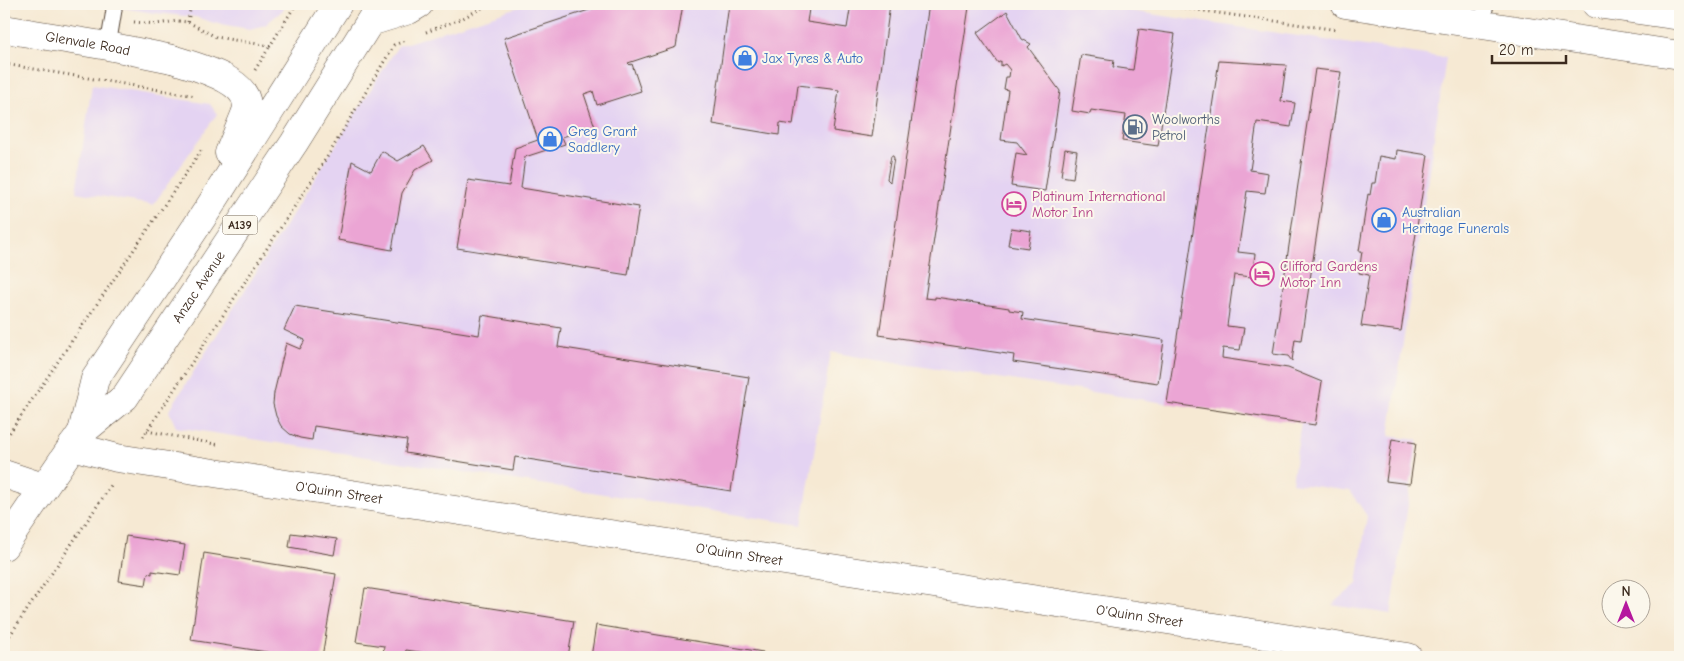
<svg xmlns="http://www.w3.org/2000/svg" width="1684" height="661" font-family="'Comic Neue',sans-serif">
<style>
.built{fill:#e4d3f2}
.building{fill:#eba5d4}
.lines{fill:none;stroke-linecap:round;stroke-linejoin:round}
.service-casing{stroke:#574739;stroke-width:17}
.minor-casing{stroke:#574739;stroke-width:29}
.trunk-casing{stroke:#574739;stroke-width:29}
.path{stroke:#574739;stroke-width:3;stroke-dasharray:1 4;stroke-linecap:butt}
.service{stroke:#fff;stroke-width:15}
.minor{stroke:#fff;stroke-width:28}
.trunk{stroke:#fff;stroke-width:28}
.labels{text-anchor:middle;stroke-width:4;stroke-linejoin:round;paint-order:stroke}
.shield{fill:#fbf7ec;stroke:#75685c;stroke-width:1}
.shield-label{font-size:12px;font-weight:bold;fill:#3b2a1e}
.street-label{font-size:14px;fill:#3b2a1e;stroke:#fbf7ec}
.shop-label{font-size:14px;fill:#366cbe;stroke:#fbf7ec;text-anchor:start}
.service-label{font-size:14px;fill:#4e5e75;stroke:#fbf7ec;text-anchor:start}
.hotel-label{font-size:14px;fill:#b23c85;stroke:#fbf7ec;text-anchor:start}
</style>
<rect width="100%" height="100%" fill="#fbf7ec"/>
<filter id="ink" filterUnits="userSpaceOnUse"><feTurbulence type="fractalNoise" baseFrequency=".02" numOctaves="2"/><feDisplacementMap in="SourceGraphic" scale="10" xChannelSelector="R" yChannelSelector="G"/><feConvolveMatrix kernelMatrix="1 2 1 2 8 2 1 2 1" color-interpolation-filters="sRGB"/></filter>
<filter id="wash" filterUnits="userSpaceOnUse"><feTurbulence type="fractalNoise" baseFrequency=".0096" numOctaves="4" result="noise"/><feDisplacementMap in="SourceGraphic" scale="20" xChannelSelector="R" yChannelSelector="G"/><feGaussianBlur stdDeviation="1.12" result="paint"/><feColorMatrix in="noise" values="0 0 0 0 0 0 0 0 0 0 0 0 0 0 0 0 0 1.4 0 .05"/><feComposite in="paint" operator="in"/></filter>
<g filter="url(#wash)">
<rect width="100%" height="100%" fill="#f6e9d3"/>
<g class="built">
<path d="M97 4H287L283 10 265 25 250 29 214 23 196 17 154 13Z"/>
<path d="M528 4H1084L1446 58 1389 436 1418 440 1391 614 1332 605 1357 584 1367 516 1350 491 1292 483 1301 423 876 360 831 352 802 525 176 427 169 411 398 46Z"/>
<path d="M92 85 210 104 217 114 153 205 76 192Z"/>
</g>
<g id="blocks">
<g class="building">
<path d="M607 4H683L676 47 628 63 630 65 632 64 641 91 597 105 593 91 584 94 595 127 562 137 565 144 525 157 521 188 639 207 628 275 457 248 468 180 509 186 515 148 538 140 504 38Z"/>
<path d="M729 4H796L809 9 807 22 847 28 851 4H890L872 137 833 131 839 90 798 85 793 125 780 123 779 135 713 124Z"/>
<path d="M929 4H945L969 7 925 298 935 299V297L1009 308V310L1023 312 1022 319 1164 340 1158 383 1013 362 1014 355 879 335Z"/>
<path d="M1007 11 1022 39 1031 44 1028 47 1060 91 1045 191 1011 186 1016 153 1027 155 1017 142 1001 140 1008 90 1004 89 1006 77H1009L1010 70 1005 64 1001 66V61L998 63 977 33Z"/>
<path d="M1139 29 1175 34 1158 146 1122 141 1126 115 1091 110 1090 114 1072 111 1081 55 1114 60 1113 67 1133 70Z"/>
<path d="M1219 61 1286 65 1281 101 1295 103 1291 127 1257 122 1250 170 1268 173 1265 193 1247 191 1238 252 1255 254 1252 277 1234 275 1227 326 1244 328 1240 350 1223 348 1222 358 1288 368 1322 382 1315 425 1167 403Z"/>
<path d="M1315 69 1341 72 1301 340 1295 339 1292 361 1288 356 1273 354Z"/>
<path d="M424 146 433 160 415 170 402 193 392 250 338 240 352 161 371 171 382 151 398 161Z"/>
<path d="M1065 149 1077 151 1073 178 1061 176Z"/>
<path d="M1397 150 1428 155 1401 331 1361 326 1369 275 1359 273 1362 251H1359L1368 194 1370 195 1372 183H1375L1379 156 1396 159Z"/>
<path d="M891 156H893L894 158 890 182 887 179Z"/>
<path d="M1011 228 1031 231 1028 248 1008 245Z"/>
<path d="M295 306 479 335 482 315 561 328 558 347 749 377 731 491 515 457 513 470 405 453 407 440 314 426 312 440 300 438 290 434 281 426 276 416 273 404 274 393 286 343 300 349 305 340 284 330Z"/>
<path d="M1392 439 1416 443 1410 484 1386 481Z"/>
<path d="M291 533 337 539 334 555 289 547Z"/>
<path d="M126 536 185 545 180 575 152 571V574L148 573 146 585 119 581Z"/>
<path d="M204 553 336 574 322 657H298L191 640Z"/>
<path d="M365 588 574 621 568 657H452L406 650 404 657 383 654 384 646 356 642Z"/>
<path d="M596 625 763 652 762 657H591Z"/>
</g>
</g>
</g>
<g filter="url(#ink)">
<use href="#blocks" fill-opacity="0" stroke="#574739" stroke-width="1"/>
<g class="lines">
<g class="service-casing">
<g id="service">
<path d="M1464 22 1466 4"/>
<path d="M1482 24 1486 4"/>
<path d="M108 46 114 10 112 4"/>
</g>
</g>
<g class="minor-casing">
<g id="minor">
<path id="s1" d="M4 29 108 46 172 59"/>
<path id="s2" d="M72 446 117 458 1408 657"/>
<path d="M4 474 43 487"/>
</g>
</g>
<g class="trunk-casing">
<g id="trunk">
<path d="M1345 4 1680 55"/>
<path d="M1596 4 1680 16"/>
<path d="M370 22 409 10 419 4"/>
<path d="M172 59C193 66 247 78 247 106 247 112 232 145 229 153"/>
<path d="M82 432 95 379 210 206 338 4"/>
<path id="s3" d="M4 546 82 432 125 397 294 143 381 4"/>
</g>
</g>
<g class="path">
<path d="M1155 4 1338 30"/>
<path d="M134 22 156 24 178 21 188 22 216 37 270 46 296 4"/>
<path d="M188 22 191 4"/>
<path d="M426 32 463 18 489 4"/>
<path d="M4 64 196 96"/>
<path d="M255 70 270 46"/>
<path d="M147 431 220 445"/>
<path d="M143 437 329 154 394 45 407 40"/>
<path d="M4 441 203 148"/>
<path d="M4 644 112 484"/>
</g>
<use href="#service" class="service"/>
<use href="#minor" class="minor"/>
<use href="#trunk" class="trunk"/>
</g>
</g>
<defs>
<g id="shop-ring" transform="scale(1.25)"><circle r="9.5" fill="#fbf7ec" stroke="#3f7fe0" stroke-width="1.5"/><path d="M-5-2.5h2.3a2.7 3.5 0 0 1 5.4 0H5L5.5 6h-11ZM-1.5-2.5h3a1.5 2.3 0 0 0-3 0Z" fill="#3f7fe0"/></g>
<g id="fuel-ring" transform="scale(1.25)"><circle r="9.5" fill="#fbf7ec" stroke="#5c6f8a" stroke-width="1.5"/><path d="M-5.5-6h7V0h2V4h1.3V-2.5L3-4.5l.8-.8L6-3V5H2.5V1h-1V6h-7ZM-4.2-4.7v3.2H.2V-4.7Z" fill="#5c6f8a"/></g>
<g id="hotel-ring" transform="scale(1.25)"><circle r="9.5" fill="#fbf7ec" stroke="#d1479c" stroke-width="1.5"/><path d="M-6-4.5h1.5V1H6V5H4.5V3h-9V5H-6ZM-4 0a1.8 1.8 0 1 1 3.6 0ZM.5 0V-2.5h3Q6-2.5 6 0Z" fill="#d1479c"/></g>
</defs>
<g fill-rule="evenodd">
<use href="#shop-ring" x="745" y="58"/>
<use href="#fuel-ring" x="1135" y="127"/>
<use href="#shop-ring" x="550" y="139"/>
<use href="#hotel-ring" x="1014" y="204"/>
<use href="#shop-ring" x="1384" y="220"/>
<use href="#hotel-ring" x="1262" y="274"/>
</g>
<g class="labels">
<rect class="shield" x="222.5" y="215.5" width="35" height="19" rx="4"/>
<g class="shield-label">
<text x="240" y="229">A139</text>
</g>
<g class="street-label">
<text dy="5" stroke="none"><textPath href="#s1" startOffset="85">Glenvale Road</textPath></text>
<text dy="5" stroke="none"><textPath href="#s3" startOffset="326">Anzac Avenue</textPath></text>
<text dy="5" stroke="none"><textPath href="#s2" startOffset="271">O'Quinn Street</textPath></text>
<text dy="5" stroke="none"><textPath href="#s2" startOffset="676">O'Quinn Street</textPath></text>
<text dy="5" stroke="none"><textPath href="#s2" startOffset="1081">O'Quinn Street</textPath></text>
</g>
<g class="shop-label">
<text x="762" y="63">Jax Tyres &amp; Auto</text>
<text x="568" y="136">Greg Grant<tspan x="568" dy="16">Saddlery</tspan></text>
<text x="1402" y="217">Australian<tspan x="1402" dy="16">Heritage Funerals</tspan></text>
</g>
<g class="service-label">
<text x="1152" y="124">Woolworths<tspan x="1152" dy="16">Petrol</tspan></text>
</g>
<g class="hotel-label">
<text x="1032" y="201">Platinum International<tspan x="1032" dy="16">Motor Inn</tspan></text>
<text x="1280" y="271">Clifford Gardens<tspan x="1280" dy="16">Motor Inn</tspan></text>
</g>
</g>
<rect width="1684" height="661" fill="none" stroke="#fbf7ec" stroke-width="20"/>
<g transform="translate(1626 604)"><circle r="24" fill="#fbf7ec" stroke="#aea59a"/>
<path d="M0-4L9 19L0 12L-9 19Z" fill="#b5179e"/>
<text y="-8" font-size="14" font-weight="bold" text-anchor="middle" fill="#3b2a1e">N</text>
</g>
<path d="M1492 55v8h74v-8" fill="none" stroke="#3b2a1e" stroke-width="2.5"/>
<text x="1499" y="55" font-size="15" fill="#3b2a1e" stroke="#fbf7ec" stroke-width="4" paint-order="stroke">20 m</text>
</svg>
